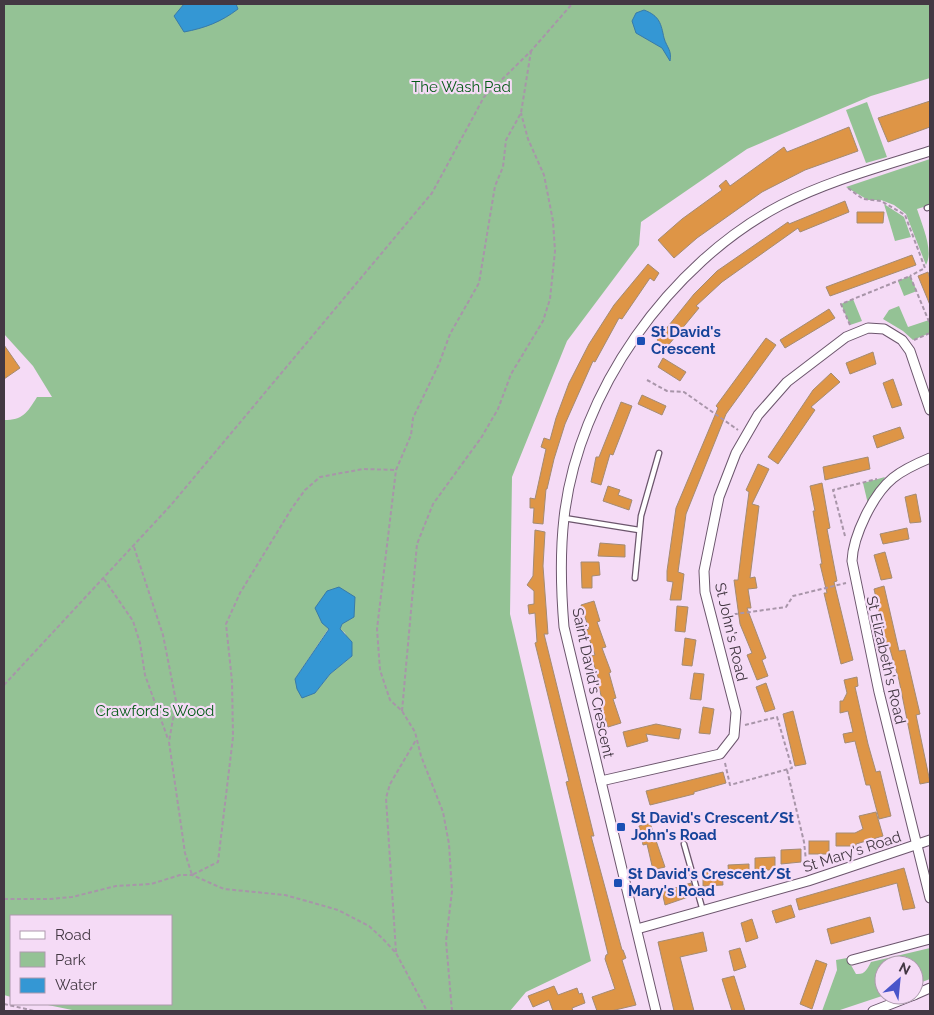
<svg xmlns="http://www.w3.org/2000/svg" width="934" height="1015" font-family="Raleway,sans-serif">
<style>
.green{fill:#94c295;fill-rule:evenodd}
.water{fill:#3497d4;stroke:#387aa8}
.building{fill:#de9546;stroke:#a48b73}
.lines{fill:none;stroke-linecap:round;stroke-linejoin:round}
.lane-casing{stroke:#6c566d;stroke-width:7}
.street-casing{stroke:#6c566d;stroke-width:11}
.path{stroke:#a895a9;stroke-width:2;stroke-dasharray:4 2.5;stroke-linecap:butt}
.lane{stroke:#fff;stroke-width:4.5}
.street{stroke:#fff;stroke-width:9}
.transit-dot{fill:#1a4fb4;stroke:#f5dbf6;stroke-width:2}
.labels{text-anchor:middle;stroke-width:4.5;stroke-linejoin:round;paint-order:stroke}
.park-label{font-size:15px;fill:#045b16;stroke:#f5dbf6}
.transit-label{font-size:15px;font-weight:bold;fill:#164399;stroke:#f5dbf6;text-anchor:start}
.street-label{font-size:15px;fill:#433843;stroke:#f5dbf6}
</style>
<rect width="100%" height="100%" fill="#f5dbf6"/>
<g class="green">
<path d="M4 4H184L174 17 238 9 236 4H930V78L871 96 747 149 641 222 639 245 567 341 512 477 510 614 591 961 526 992 510 1011H77L43 1004H171V916H11V997L4 995V420C23 420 27 413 37 397H52L33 366 4 334ZM342 624 340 629 345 633 352 656 330 674 315 693 295 679 329 628Z"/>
<path d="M867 102 887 157 866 163 846 110Z"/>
<path d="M930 159V205L917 209C922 225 934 251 926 265L906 214 894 205 881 200H868L846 187Z"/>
<path d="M884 204 904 217 911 237 895 241Z"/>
<path d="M910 276 917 291 904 296 898 281Z"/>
<path d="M853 299 862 321 850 325 841 304Z"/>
<path d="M899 306 908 327 929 320 930 333 913 340 903 331 883 319 889 310Z"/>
<path d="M885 477 868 504 863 483Z"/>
<path d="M930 948V979L914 985V965H884L885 995 837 1011H822L837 970 836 960 847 958 856 974C865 975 867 969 871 962Z"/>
</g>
<g class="water">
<path d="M184 4H236L238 9C221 22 205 28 184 32L174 16Z"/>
<path d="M644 10C660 16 661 24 664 38 667 48 672 50 670 61L662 48 636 33 632 21 636 13Z"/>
<path d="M339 587 355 597 354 617 342 624 340 629 352 642V656L330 674 315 693 302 698 297 689 295 679 329 629 322 623 315 608 327 591Z"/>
</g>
<g class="building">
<path d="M930 101V127L888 142 878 118Z"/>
<path d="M849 127 858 151 805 170 762 192 697 238 674 258 658 240 682 219 722 190 719 186 726 180 730 186 784 147 787 152Z"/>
<path d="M845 201 849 212 800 232 798 228 722 282 696 306 699 308 666 348 657 340 694 294 717 271 788 222 789 224Z"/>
<path d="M857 212H884L883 223H857Z"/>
<path d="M912 255 916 265 830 296 826 287Z"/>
<path d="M648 264 659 273 654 281 650 278 622 319 619 318 595 362 593 361 565 424 554 459 547 489H546L543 524 533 523 534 508H530V498L535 499 546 449 541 447 544 438 550 440 556 418 569 383 589 344 614 305Z"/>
<path d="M928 272 930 279V305L918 276Z"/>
<path d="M829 309 835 318 785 348 780 340Z"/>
<path d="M766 338 776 345 726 414 686 514 678 572 684 574 681 600H670L673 582 667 581V571L676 508 718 408 716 406Z"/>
<path d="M4 345 20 368 4 379Z"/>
<path d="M873 352 876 364 850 374 846 363Z"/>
<path d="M663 358 686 372 680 381 658 367Z"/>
<path d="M831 373 840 382 811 407 815 410 778 464 768 457 813 390Z"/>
<path d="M893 379 902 405 892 408 883 383Z"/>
<path d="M642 395 666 406 662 415 638 404Z"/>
<path d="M621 402 632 406 613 455 610 454 601 485 591 482 596 457H599Z"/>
<path d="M900 427 904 438 877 448 873 436Z"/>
<path d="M868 457 870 469 825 480 823 467Z"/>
<path d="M758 464 769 469 752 504 759 506 750 578 755 577 757 588 748 589 751 608H747L766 658 762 660 768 676 757 680 747 655 752 653 740 624 734 580H738L743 538 749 492 746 490Z"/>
<path d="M822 483 830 528 827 529 837 581 834 582 853 660 841 664 824 593H827L820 564H822L813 511H815L810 486Z"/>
<path d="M608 486 620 490 618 495 632 500 629 510 603 501Z"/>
<path d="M916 494 921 522 910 523 905 497Z"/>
<path d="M907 528 909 539 883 544 880 534Z"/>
<path d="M535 530 545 532 543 566 548 634H544L594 836H591L622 950H623L626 958 622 960 636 1005 611 1011H597L592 997 615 989 605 959 606 955 608 954 566 782 569 781 535 643 537 642 535 613 529 614 528 605 534 604V591L527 585 533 576Z"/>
<path d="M600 543 625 545V557L598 556Z"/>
<path d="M885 552 892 578 881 580 874 555Z"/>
<path d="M581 562H599L600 575 592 576V588H582Z"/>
<path d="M884 586 899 651 905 650 920 714 916 715 930 782 920 784 899 680 889 646H887L874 589Z"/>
<path d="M594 601 600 621 597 622 606 647 602 648 611 672 609 673 616 698 613 699 621 723 608 727 601 707 604 706 597 681 599 680 591 656 595 655 586 630 589 629 581 605Z"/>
<path d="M677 606 688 607 685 632 675 631Z"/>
<path d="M685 638 696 640 692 666 682 665Z"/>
<path d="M694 673 704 674 701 700 690 699Z"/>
<path d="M857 677 858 686 855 687 868 744 876 772 880 771 891 816 879 819 870 785H866L855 741 845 743 843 734 853 732 848 711 840 713V701H843L847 693 844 680Z"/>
<path d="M766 683 775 709 765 712 756 687Z"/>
<path d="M703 707 714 709 710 734 699 733Z"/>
<path d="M793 711 806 764 795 766 783 714Z"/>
<path d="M656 724 681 729 679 739 646 734 648 741 627 747 623 732Z"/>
<path d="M723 772 726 783 694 792V794L650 805 646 791Z"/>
<path d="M876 812 883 836 856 844V846H836V833H855L863 829 859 816Z"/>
<path d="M650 823 665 867 653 870 647 844 643 845 639 826Z"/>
<rect x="809" y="841" width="20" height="13"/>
<path d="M801 849V862L781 864V850Z"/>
<path d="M775 857V870H755V858Z"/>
<path d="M749 864V877L729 878 728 865Z"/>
<path d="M904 868 915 908 903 910 897 883 799 910 796 899Z"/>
<path d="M703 872 722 873 723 885 703 886Z"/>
<path d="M691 883 694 895 665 905 662 892Z"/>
<path d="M791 905 795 917 776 923 772 911Z"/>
<path d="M870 917 874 932 831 944 827 929Z"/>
<path d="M752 919 758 938 746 942 741 923Z"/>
<path d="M703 932 707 951 680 957 694 1011H674L658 942Z"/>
<path d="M740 948 746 967 734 971 729 951Z"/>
<path d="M816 960 827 964 812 1009 800 1004Z"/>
<path d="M734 976 740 995 745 1011H732L722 979Z"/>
<path d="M554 986 558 995 577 988 579 994 582 993 585 1003 572 1008 573 1011H553L549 1000 533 1007 528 996Z"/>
</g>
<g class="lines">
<g class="lane-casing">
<g id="lane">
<path d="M927 208 930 207"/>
<path d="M564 518 639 530"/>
<path d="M635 578 641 516 659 453"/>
<path d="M684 844 703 911"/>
</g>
</g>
<g class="street-casing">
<g id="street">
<path d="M930 458C918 463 904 469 893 478 873 494 853 536 852 561L879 692 930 898"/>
<path d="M601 781 720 754 734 736 736 712 705 592 704 571 719 497 736 453 758 415 787 382 846 337 868 328 884 329 902 340 910 351 930 410"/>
<path d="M637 929 808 881 930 840"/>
<path d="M852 960 930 939"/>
<path d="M914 995 930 988"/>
<path d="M656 1011 564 627C561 591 560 553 564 518 578 392 669 264 781 205 828 181 880 167 930 151"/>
<path d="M873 1011 914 995"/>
</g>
</g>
<g class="path">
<path d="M848 188 863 199 881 201 905 215 925 268 910 276"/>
<path d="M850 325 841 304 910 276 930 324"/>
<path d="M914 340 930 333"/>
<path d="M647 380 667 391 684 392 738 430"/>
<path d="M845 536 833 490 877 479"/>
<path d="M134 547 163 635 176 701 169 742 185 853 192 875 218 862 233 737 232 681 226 624 240 593 292 508 305 490 320 477 363 469 396 470"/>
<path d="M104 579 133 621 140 643 145 675 168 739"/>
<path d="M721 616 786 607 793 596 846 583"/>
<path d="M4 685 171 505 432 193 484 97 531 51 572 4"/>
<path d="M402 711 417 544 433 504 481 438 498 409 511 374 543 321 550 299 555 251 553 221 544 175 528 139 521 113"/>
<path d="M725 763 730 785 792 768 777 717 745 725"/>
<path d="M787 770 804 842 807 870"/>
<path d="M4 899H50L72 897 116 886 151 884 180 875H192L224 889 285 895 310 902 338 910 369 926 383 939 396 953 427 1011"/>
<path d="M396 952 386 798 390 784 416 740"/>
<path d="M4 1004 35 1011"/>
<path d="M452 1011 446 941 452 891 449 844 443 812 421 756 415 732 402 711 390 700 380 670 377 629 396 470 411 435 413 418 439 364 450 334 479 283 495 186 503 167 506 140 521 113 531 51"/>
</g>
<use href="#lane" class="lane"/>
<use href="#street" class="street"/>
</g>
<g class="transit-dot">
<rect x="636" y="336" width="10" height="10" rx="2.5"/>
<rect x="616" y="822" width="10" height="10" rx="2.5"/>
<rect x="613" y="878" width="10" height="10" rx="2.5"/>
</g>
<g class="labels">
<g class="park-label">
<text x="461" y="92">The Wash Pad</text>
<text x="155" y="716">Crawford's Wood</text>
</g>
<g class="transit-label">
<text x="651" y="337">St David's<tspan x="651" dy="17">Crescent</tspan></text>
<text x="631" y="823">St David's Crescent/St<tspan x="631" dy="17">John's Road</tspan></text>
<text x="628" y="879">St David's Crescent/St<tspan x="628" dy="17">Mary's Road</tspan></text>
</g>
<g class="street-label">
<text transform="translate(731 632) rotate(77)" y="5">St John's Road</text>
<text transform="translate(886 660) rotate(77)" y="5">St Elizabeth's Road</text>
<text transform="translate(593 683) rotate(78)" y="5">Saint David's Crescent</text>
<text transform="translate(852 852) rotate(-18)" y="5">St Mary's Road</text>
</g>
</g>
<rect width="934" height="1015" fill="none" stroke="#433843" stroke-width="10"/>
<rect x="10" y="915" width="162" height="90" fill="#f5dbf6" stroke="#ae9aae"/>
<rect x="20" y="931" width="25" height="8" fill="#ffffff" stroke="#ae9aae"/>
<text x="55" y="940" font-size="15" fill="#433843">Road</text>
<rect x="20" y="952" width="25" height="15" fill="#94c295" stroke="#ae9aae"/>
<text x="55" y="965" font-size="15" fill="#433843">Park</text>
<rect x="20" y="978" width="25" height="15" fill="#3497d4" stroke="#ae9aae"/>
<text x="55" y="990" font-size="15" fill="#433843">Water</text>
<g transform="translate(899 980) rotate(27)"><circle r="24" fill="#f5dbf6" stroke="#ae9aae"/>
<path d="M0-4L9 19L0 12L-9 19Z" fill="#4955ca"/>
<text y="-8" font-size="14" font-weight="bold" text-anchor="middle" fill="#433843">N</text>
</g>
</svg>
